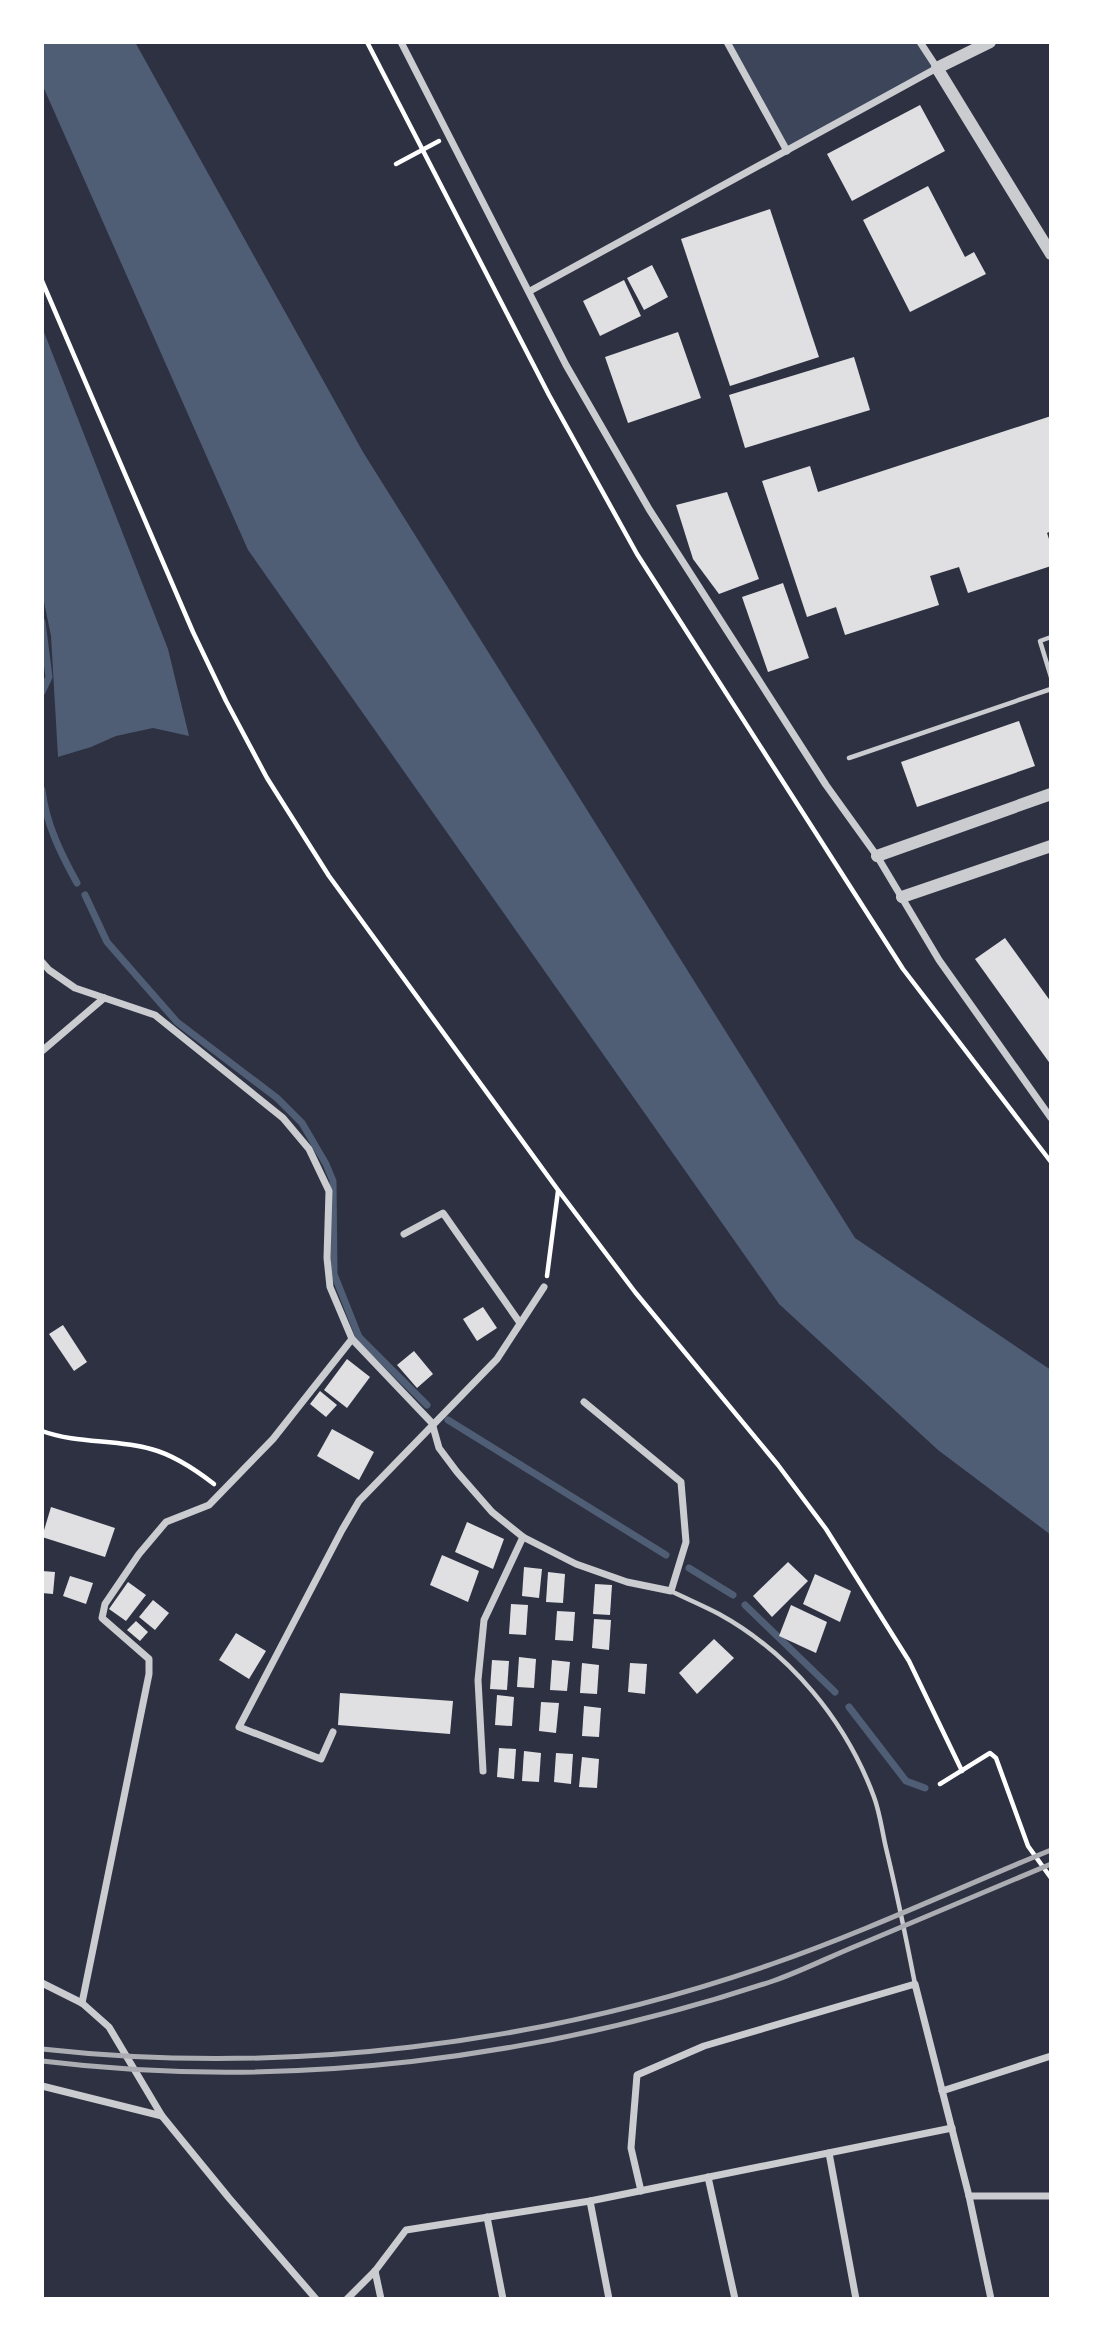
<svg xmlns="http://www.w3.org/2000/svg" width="1093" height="2341" font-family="'Alegreya Sans',sans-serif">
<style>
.green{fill:#3c4559}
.water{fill:#4f5d75}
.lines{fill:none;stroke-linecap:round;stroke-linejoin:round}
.stream{stroke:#4f5d75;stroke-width:7}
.building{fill:#e0e0e3}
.path{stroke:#fff;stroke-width:4.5}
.service{stroke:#caccd0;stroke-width:4.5}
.minor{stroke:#caccd0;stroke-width:7}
.tertiary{stroke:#caccd0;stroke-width:12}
.rail{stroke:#abadb3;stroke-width:5}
</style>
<rect width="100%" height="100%" fill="#2d3142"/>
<path class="green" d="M727 42H920L937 68 787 151Z"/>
<g class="water">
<path d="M42 42H135L363 452 855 1238 1051 1370V1535L938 1450 779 1304 248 550 42 84Z"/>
<path d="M42 327 168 649 189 736 153 728 116 736 91 747 58 757 51 636 42 592Z"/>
</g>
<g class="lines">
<g class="stream">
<path d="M42 622 49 677 42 692"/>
<path d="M42 790C46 824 61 854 77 883"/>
<path d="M85 895 107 942 177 1022 277 1098 302 1123 326 1164 333 1181 334 1274 359 1337 427 1405"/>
<path d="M448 1420 666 1555"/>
<path d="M689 1568 733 1595"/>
<path d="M745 1605 835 1692"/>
<path d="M849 1707 906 1781 925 1788"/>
</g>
</g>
<g class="building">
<path d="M920 105 945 151 852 201 827 154Z"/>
<path d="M928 186 965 257 974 252 986 274 910 312 863 220Z"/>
<path d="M770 209 819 357 730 386 681 239Z"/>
<path d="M652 265 668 297 644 310 627 278Z"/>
<path d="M624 280 641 316 600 336 583 301Z"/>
<path d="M678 332 701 398 628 423 605 357Z"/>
<path d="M854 357 870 410 745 448 729 395Z"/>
<path d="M1051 416V531L1047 533 1051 545V566L968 593 959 567 930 576 939 605 845 635 836 607 807 617 762 481 810 466 818 492Z"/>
<path d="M727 492 759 579 719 594 693 559 676 505Z"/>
<path d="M783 583 809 658 768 672 742 597Z"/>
<path d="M1019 721 1035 766 917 807 901 762Z"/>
<path d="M1005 938 1051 1002V1065L975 959Z"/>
<path d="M483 1307 497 1328 477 1341 463 1319Z"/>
<path d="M63 1325 87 1362 74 1371 49 1334Z"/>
<path d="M414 1351 433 1374 417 1388 397 1365Z"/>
<path d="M347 1359 370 1377 347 1408 324 1390Z"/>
<path d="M320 1391 337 1405 326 1417 310 1404Z"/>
<path d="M332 1429 374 1452 359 1480 317 1456Z"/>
<path d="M51 1507 115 1528 105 1557 42 1537Z"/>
<path d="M467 1522 504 1539 493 1569 455 1552Z"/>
<path d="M442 1555 479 1571 468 1602 430 1585Z"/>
<path d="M788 1562 808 1581 772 1617 753 1596Z"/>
<path d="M524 1567 542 1569 539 1598 522 1596Z"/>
<path d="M42 1571 55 1572 53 1594 42 1593Z"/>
<path d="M548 1572 565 1574 563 1603 546 1602Z"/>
<path d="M815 1574 851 1591 840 1622 803 1604Z"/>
<path d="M70 1576 93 1583 86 1604 63 1596Z"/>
<path d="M128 1582 146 1595 126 1621 109 1609Z"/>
<path d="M595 1584 612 1585 610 1615 593 1614Z"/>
<path d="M153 1600 169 1613 155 1630 139 1617Z"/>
<path d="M511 1604 528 1605 526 1635 509 1634Z"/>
<path d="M791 1605 827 1622 816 1653 779 1636Z"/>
<path d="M557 1611 575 1612 573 1641 555 1640Z"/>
<path d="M594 1619 611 1620 609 1650 592 1648Z"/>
<path d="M136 1621 148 1632 140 1641 127 1630Z"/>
<path d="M236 1633 266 1651 249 1679 219 1660Z"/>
<path d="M714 1639 734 1658 697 1694 679 1673Z"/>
<path d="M519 1657 536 1659 534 1688 517 1687Z"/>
<path d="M492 1660 509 1661 507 1690 490 1689Z"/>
<path d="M552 1660 570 1662 567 1691 550 1690Z"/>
<path d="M582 1663 599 1665 597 1694 580 1693Z"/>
<path d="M630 1663 647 1664 645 1694 628 1692Z"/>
<path d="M340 1693 453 1701 450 1734 338 1725Z"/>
<path d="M497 1695 514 1697 512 1726 495 1725Z"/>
<path d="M541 1702 559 1703 556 1733 539 1731Z"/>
<path d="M584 1706 601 1708 599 1737 582 1736Z"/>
<path d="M499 1748 516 1749 514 1779 497 1777Z"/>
<path d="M524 1751 541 1753 539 1782 522 1781Z"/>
<path d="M556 1753 573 1754 571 1784 554 1782Z"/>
<path d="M582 1757 599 1759 597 1788 579 1787Z"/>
</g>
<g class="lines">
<g class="path">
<path d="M367 42 549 395 637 554 903 969 1051 1162"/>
<path d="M396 164 439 141"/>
<path d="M42 281 193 632 226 701 267 778 329 876 558 1190 635 1292 778 1465 826 1529 909 1661 962 1771"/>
<path d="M547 1276 558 1191"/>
<path d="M42 1431C77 1444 116 1439 151 1449 174 1455 196 1470 214 1484"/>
<path d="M940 1784 990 1753 996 1758 1028 1846 1051 1878"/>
</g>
<g class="service">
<path d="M1051 637 1040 641 1051 677"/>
<path d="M849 758 1051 689"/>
<path d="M671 1591C687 1599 704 1606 719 1614 790 1653 846 1721 874 1797 880 1813 882 1831 886 1848 897 1893 906 1938 915 1984"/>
</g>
<g class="minor">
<path d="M401 42 566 365 649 509 826 785 877 856 939 960 1051 1118"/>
<path d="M727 42 787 151"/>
<path d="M530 291 937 68 920 42"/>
<path d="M42 962 49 970 75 988 155 1015 283 1118 309 1149 329 1191 327 1258 330 1287 352 1339 432 1423 439 1448 457 1472 492 1512 523 1537 576 1564 627 1582 671 1591 686 1542 681 1482 584 1402"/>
<path d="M42 1051 104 998"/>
<path d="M404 1234 443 1213 520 1323"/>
<path d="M333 1732 321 1759 239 1727 342 1530 359 1501 497 1359 544 1287"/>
<path d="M483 1771 478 1680 484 1620 523 1537"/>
<path d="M42 1983 82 2003 109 2027 162 2116"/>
<path d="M82 2003 149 1674V1659L102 1618 105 1604 139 1554 166 1522 209 1505 273 1439 352 1339"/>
<path d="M42 2086 162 2116 229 2198 316 2299"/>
<path d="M942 2091 1051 2056"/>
<path d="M829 2153 856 2299"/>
<path d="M708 2177 735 2299"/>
<path d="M641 2191 631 2148 637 2075 704 2046 915 1984 969 2196 991 2299"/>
<path d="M969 2196H1051"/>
<path d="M590 2201 609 2299"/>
<path d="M487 2217 503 2299"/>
<path d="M375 2271 381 2299"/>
<path d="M347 2299 375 2271 406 2230 590 2201 952 2128"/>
</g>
<g class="tertiary">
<path d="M990 42 937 68 1051 254"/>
<path d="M877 856 1051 794"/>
<path d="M902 897 1051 846"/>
</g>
<g class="rail">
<path d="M42 2049C286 2076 540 2045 772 1964 867 1931 958 1888 1051 1850"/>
<path d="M42 2061C287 2091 539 2059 773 1981 802 1971 831 1956 861 1944 924 1918 987 1891 1051 1864"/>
</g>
</g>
<rect width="1093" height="2341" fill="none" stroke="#ffffff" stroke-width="88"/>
</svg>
